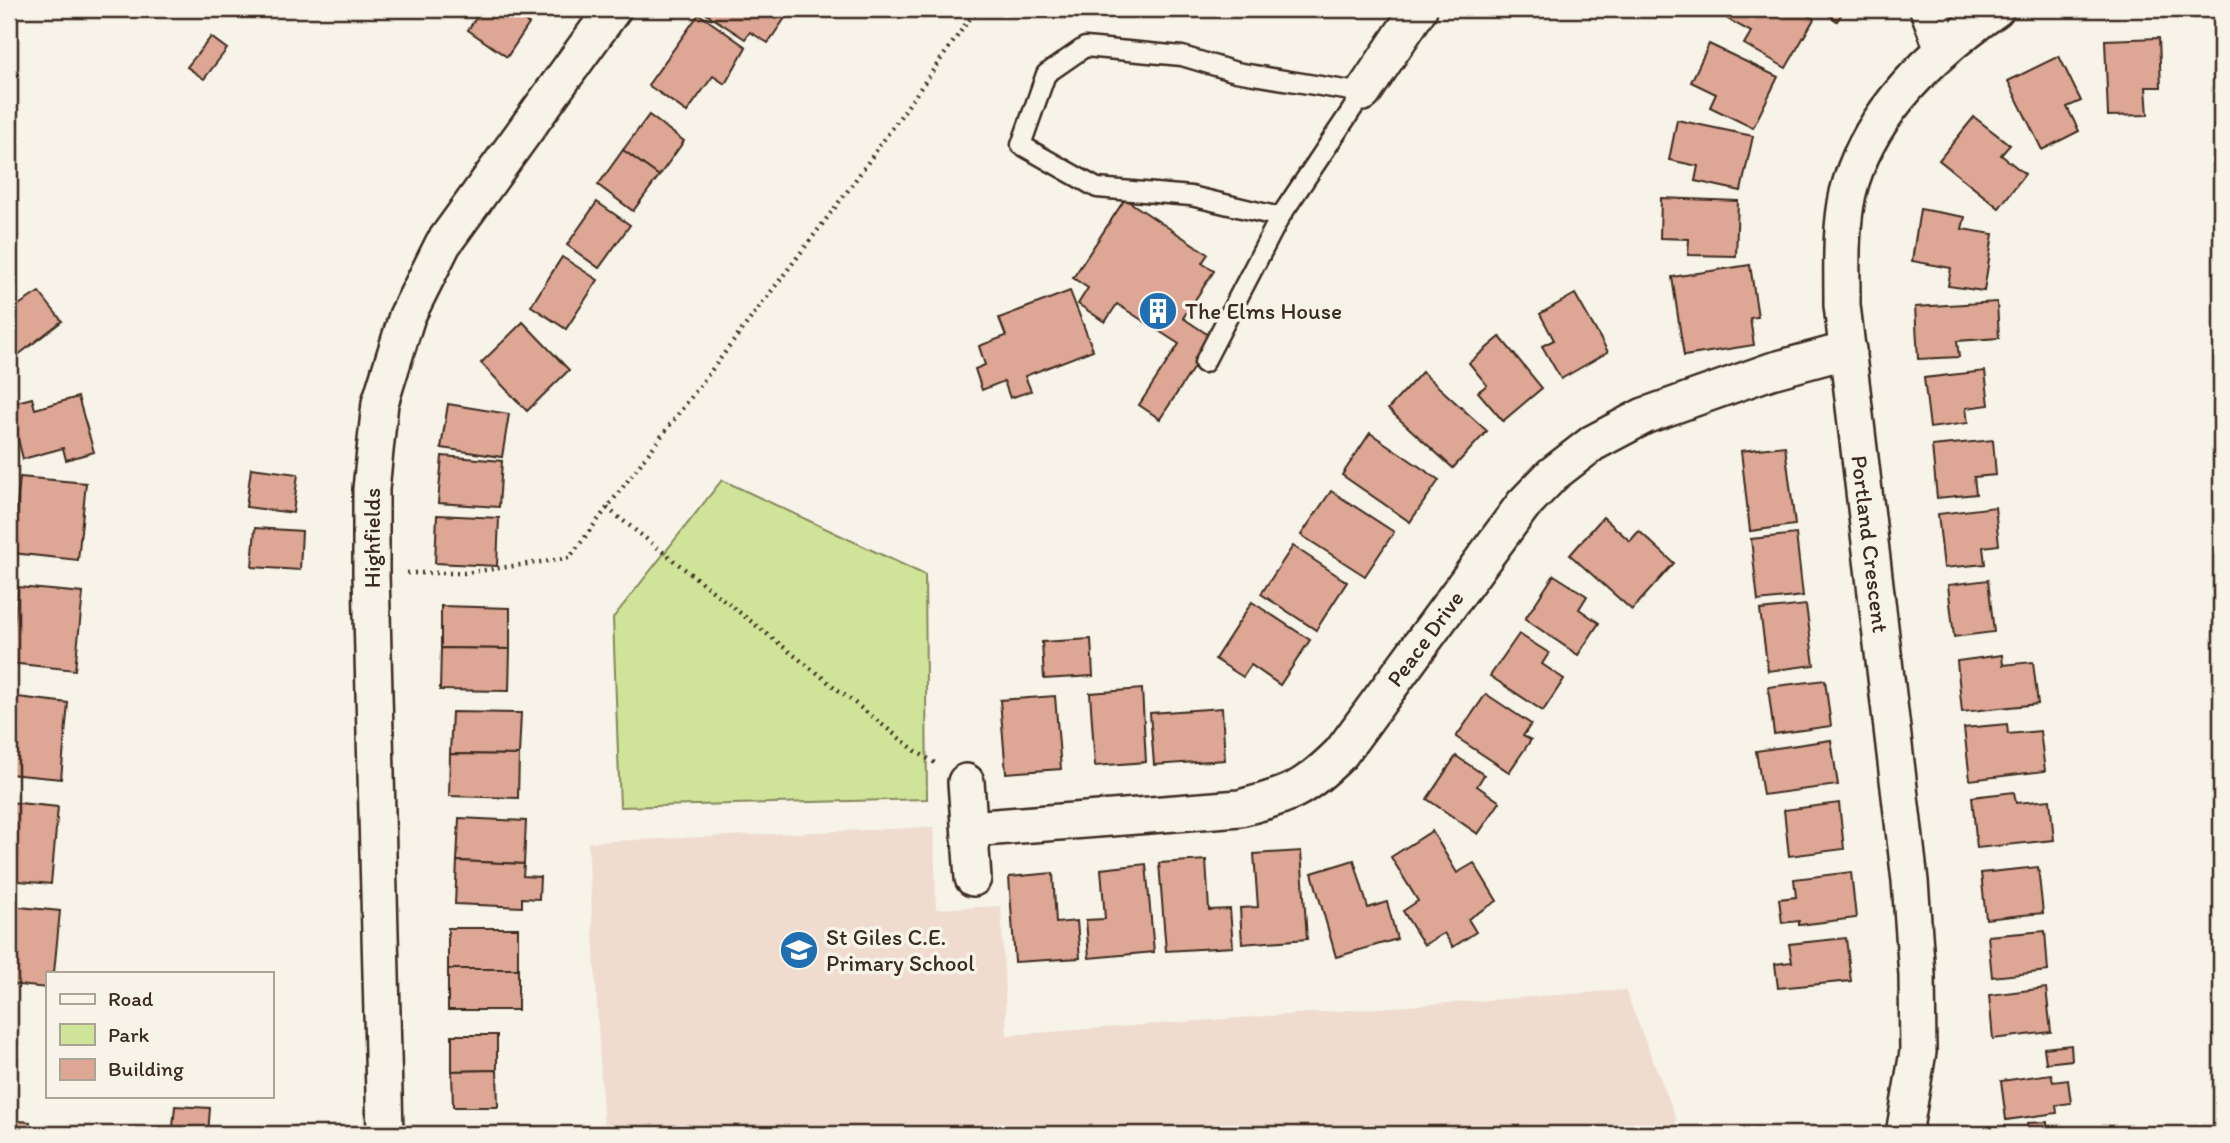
<svg xmlns="http://www.w3.org/2000/svg" width="2230" height="1143" font-family="Itim,sans-serif">
<style>
.built{fill:#efdccf}
.green{fill:#cfe499;stroke:#85875c;stroke-width:2}
.building{fill:#dda695;stroke:#3b2a1e;stroke-width:2}
.lines{fill:none;stroke-linecap:round;stroke-linejoin:round}
.service-casing{stroke:#3b2a1e;stroke-width:23}
.minor-casing{stroke:#3b2a1e;stroke-width:40}
.path{stroke:#3b2a1e;stroke-width:4.5;stroke-dasharray:2 5;stroke-linecap:butt}
.service{stroke:#f7f3e8;stroke-width:18}
.minor{stroke:#f7f3e8;stroke-width:35}
.labels{text-anchor:middle;stroke-width:7;stroke-linejoin:round;paint-order:stroke}
.poi-label{font-size:23px;fill:#3b2a1e;stroke:#f7f3e8;text-anchor:start}
.street-label{font-size:23px;fill:#3b2a1e;stroke:#f7f3e8}
</style>
<rect width="100%" height="100%" fill="#f7f3e8"/>
<filter id="ink" filterUnits="userSpaceOnUse"><feTurbulence type="fractalNoise" baseFrequency=".0143" numOctaves="2"/><feDisplacementMap in="SourceGraphic" scale="14" xChannelSelector="R" yChannelSelector="G"/><feConvolveMatrix kernelMatrix="1 2 1 2 8 2 1 2 1" color-interpolation-filters="sRGB"/></filter>
<g filter="url(#ink)">
<path class="built" d="M934 827 936 909 1001 906 1007 1035 1625 990 1677 1120 1670 1134H604L588 842Z"/>
<path class="green" d="M722 480 925 575 927 799 620 807 613 618Z"/>
<g class="building">
<path d="M482 9H506L529 24 507 57 468 30Z"/>
<path d="M708 9H771L785 18 768 43 750 32 745 39 705 13Z"/>
<path d="M1731 9H1797L1814 19 1786 68 1744 44 1751 32 1726 18Z"/>
<path d="M1821 9H1845L1837 21Z"/>
<path d="M699 14 746 47 725 84 713 76 687 112 648 85Z"/>
<path d="M211 37 227 49 204 79 187 67Z"/>
<path d="M2159 38 2161 87H2146L2148 115 2108 116 2105 40Z"/>
<path d="M1709 44 1778 77 1753 128 1710 107 1716 94 1691 82Z"/>
<path d="M2059 56 2081 101 2067 107 2079 131 2042 150 2008 81Z"/>
<path d="M649 115 684 141 659 176 623 150Z"/>
<path d="M1974 117 2010 145 2001 155 2025 174 1999 208 1939 160Z"/>
<path d="M1677 120 1753 136 1741 191 1695 181 1698 166 1669 160Z"/>
<path d="M623 150 659 176 633 211 598 185Z"/>
<path d="M1661 198 1738 201 1736 256 1688 255 1689 239 1660 238Z"/>
<path d="M1125 199 1208 254 1202 263 1214 271 1183 318 1213 338 1160 419 1139 405 1179 344 1117 304 1105 322 1078 304 1088 288 1073 278Z"/>
<path d="M597 202 630 225 599 268 567 245Z"/>
<path d="M1920 209 1965 217 1962 229 1993 234 1984 291 1948 286 1951 268 1912 261Z"/>
<path d="M562 257 598 280 566 329 531 306Z"/>
<path d="M1750 265 1758 317 1750 318 1754 345 1684 356 1672 277Z"/>
<path d="M1070 291 1093 350 1025 376 1031 391 1010 398 1004 381 982 390 975 369 985 365 979 346 1006 336 999 318Z"/>
<path d="M39 292 62 321 9 362V311Z"/>
<path d="M1575 294 1608 352 1561 379 1542 346 1554 340 1540 314Z"/>
<path d="M1997 302 1999 338 1957 341 1959 357 1918 359 1915 307Z"/>
<path d="M523 322 569 370 527 411 481 363Z"/>
<path d="M1500 337 1542 388 1503 421 1478 392 1487 385 1469 363Z"/>
<path d="M1985 371 1989 405 1966 408 1968 423 1930 428 1924 378Z"/>
<path d="M1422 372 1487 431 1453 468 1388 409Z"/>
<path d="M78 397 94 452 66 460 63 448 23 459 9 404 32 398 35 409Z"/>
<path d="M448 404 509 414 502 457 441 448Z"/>
<path d="M1370 433 1439 480 1410 522 1342 475Z"/>
<path d="M1993 440 1996 475 1974 477 1976 494 1937 498 1932 446Z"/>
<path d="M1785 446 1795 525 1750 531 1741 451Z"/>
<path d="M442 456 502 461 499 507 438 503Z"/>
<path d="M251 468 298 474 293 513 246 507Z"/>
<path d="M20 477 86 483 78 560 12 553Z"/>
<path d="M1331 491 1394 532 1365 576 1301 535Z"/>
<path d="M1995 507 1999 545 1983 547 1985 564 1944 568 1938 514Z"/>
<path d="M437 515 499 518 497 566 435 563Z"/>
<path d="M1603 517 1630 541 1639 531 1674 563 1632 610 1570 555Z"/>
<path d="M255 528 302 531 300 570 252 567Z"/>
<path d="M1796 534 1803 596 1758 601 1751 539Z"/>
<path d="M1293 546 1347 582 1316 630 1261 594Z"/>
<path d="M1554 575 1587 596 1579 609 1599 623 1578 655 1525 619Z"/>
<path d="M1988 580 1994 632 1954 637 1948 585Z"/>
<path d="M18 587 83 593 75 670 10 663Z"/>
<path d="M1252 602 1310 640 1280 685 1251 665 1243 677 1215 659Z"/>
<path d="M1806 605 1814 665 1768 671 1760 610Z"/>
<path d="M441 606 510 608V649L441 648Z"/>
<path d="M1519 634 1549 653 1542 664 1564 679 1543 711 1490 676Z"/>
<path d="M1091 639 1093 676 1044 679 1042 642Z"/>
<path d="M441 648 510 649 509 691 440 690Z"/>
<path d="M2002 655 2003 665 2033 662 2038 704 1962 712 1957 661Z"/>
<path d="M1825 680 1831 726 1774 734 1768 687Z"/>
<path d="M1142 689 1146 762 1095 766 1090 693Z"/>
<path d="M1486 694 1531 724 1523 736 1531 740 1509 772 1456 737Z"/>
<path d="M9 696 68 703 61 779 9 774Z"/>
<path d="M1055 696 1061 769 1006 773 1000 700Z"/>
<path d="M1222 708 1225 760 1154 765 1150 713Z"/>
<path d="M452 712 521 713 519 755 450 754Z"/>
<path d="M2007 724 2008 734 2040 731 2045 771 1970 780 1964 728Z"/>
<path d="M1831 740 1838 785 1763 795 1756 751Z"/>
<path d="M450 754 519 755 518 798 449 796Z"/>
<path d="M1456 756 1484 775 1477 786 1500 802 1478 834 1427 799Z"/>
<path d="M2014 792 2016 803 2050 800 2054 840 1977 848 1972 797Z"/>
<path d="M9 802 58 807 51 884 9 880Z"/>
<path d="M1839 803 1844 849 1789 856 1784 810Z"/>
<path d="M459 818 526 821 524 864 457 861Z"/>
<path d="M1432 831 1457 873 1474 863 1497 901 1468 919 1476 932 1453 947 1444 933 1424 945 1403 911 1418 901 1391 857Z"/>
<path d="M1301 851 1307 939 1242 944 1240 908 1258 907 1254 854Z"/>
<path d="M1206 860 1209 910 1230 909 1233 947 1166 951 1159 863Z"/>
<path d="M1354 860 1368 908 1387 902 1397 939 1336 957 1312 873Z"/>
<path d="M457 861 524 864 523 876 540 877 539 899 522 898V907L455 904Z"/>
<path d="M1146 864 1154 952 1089 958 1086 920 1105 919 1101 869Z"/>
<path d="M2038 867 2043 913 1986 919 1981 873Z"/>
<path d="M1851 872 1856 918 1799 925V921L1782 923 1779 899 1796 897 1794 879Z"/>
<path d="M1053 873 1056 923 1077 921 1080 958 1015 962 1009 877Z"/>
<path d="M9 906 60 911 54 973H47V988L9 984Z"/>
<rect x="448" y="928" width="70" height="41"/>
<path d="M2045 931 2048 971 1992 977 1988 936Z"/>
<path d="M1846 938 1851 981 1778 988 1775 964 1792 962 1789 944Z"/>
<rect x="448" y="969" width="70" height="41"/>
<path d="M2046 988 2051 1032 1993 1039 1989 995Z"/>
<path d="M452 1035H497V1070L452 1071Z"/>
<path d="M2071 1045 2072 1060 2046 1063 2044 1048Z"/>
<path d="M497 1070 498 1107H453L452 1071Z"/>
<path d="M2051 1074 2053 1082 2068 1080 2071 1103 2056 1105 2057 1113 2006 1120 2001 1081Z"/>
<path d="M175 1106 210 1108 208 1134H167V1127H173Z"/>
<path d="M9 1120 30 1122 29 1134H9Z"/>
<path d="M2047 1122 2048 1134H2027V1123Z"/>
<path d="M453 1128 501 1130V1134H453Z"/>
</g>
<g class="lines">
<g class="service-casing">
<path id="service" d="M1204 363 1280 217 1363 93 1236 72 1182 56 1085 47 1046 74 1021 145 1097 188 1191 196 1280 217"/>
</g>
<g class="minor-casing">
<g id="minor">
<path d="M1928 9 1943 49"/>
<path d="M1363 93 1419 9"/>
<path d="M966 782 973 878"/>
<path id="s1" d="M970 829 1240 808C1290 795 1304 790 1341 753L1523 505 1553 474 1593 443 1644 416 1771 371 1848 350"/>
<path d="M385 1134 371 573V489L380 403 407 316 443 244 613 9"/>
<path d="M1904 1134 1918 1052 1917 975 1910 881 1842 305C1842 268 1840 230 1848 193 1867 115 1933 53 1996 9"/>
</g>
</g>
<g class="path">
<path d="M607 508 917 752 935 763"/>
<path d="M407 573H464L569 558 849 189 968 21 981 9"/>
</g>
<use href="#service" class="service"/>
<use href="#minor" class="minor"/>
</g>
</g>
<defs>
<g id="building-disc" transform="scale(2.0125)"><circle r="9.5" fill="#1f6fb2" stroke="#f7f3e8"/><path d="M-4-6H4V6H1V3H-1V6H-4ZM-2.5-4.3h1.7v1.8h-1.7ZM.8-4.3h1.7v1.8H.8ZM-2.5-1h1.7V.8h-1.7ZM.8-1h1.7V.8H.8Z" fill="#fff"/></g>
<g id="school-disc" transform="scale(2.0125)"><circle r="9.5" fill="#1f6fb2" stroke="#f7f3e8"/><path d="M0-5L7-2L0 1L-7-2ZM-4 1L0 2.5L4 1V4Q0 6-4 4Z" fill="#fff"/></g>
</defs>
<g fill-rule="evenodd">
<use href="#building-disc" x="1158" y="311"/>
<use href="#school-disc" x="799" y="950"/>
</g>
<g class="labels">
<g class="poi-label">
<text x="1185" y="319">The Elms House</text>
<text x="826" y="945">St Giles C.E.<tspan x="826" dy="26">Primary School</tspan></text>
</g>
<g class="street-label">
<text transform="translate(372 538) rotate(-90)" y="8">Highfields</text>
<text transform="translate(1870 544) rotate(83)" y="8">Portland Crescent</text>
<text dy="8" stroke="none"><textPath href="#s1" startOffset="530">Peace Drive</textPath></text>
</g>
</g>
<rect width="2230" height="1143" fill="none" stroke="#f7f3e8" stroke-width="35"/>
<rect x="18" y="18" width="2195" height="1108" fill="none" stroke="#3b2a1e" stroke-width="2.5" filter="url(#ink)"/>
<rect x="46" y="972" width="228" height="126" fill="#f7f3e8" stroke="#aca397" stroke-width="2"/>
<rect x="60" y="994" width="35" height="10" fill="#f7f3e8" stroke="#aca397" stroke-width="2"/>
<text x="108" y="1006" font-size="21" fill="#3b2a1e">Road</text>
<rect x="60" y="1024" width="35" height="21" fill="#cfe499" stroke="#aca397" stroke-width="2"/>
<text x="108" y="1042" font-size="21" fill="#3b2a1e">Park</text>
<rect x="60" y="1059" width="35" height="21" fill="#dda695" stroke="#aca397" stroke-width="2"/>
<text x="108" y="1076" font-size="21" fill="#3b2a1e">Building</text>
</svg>
